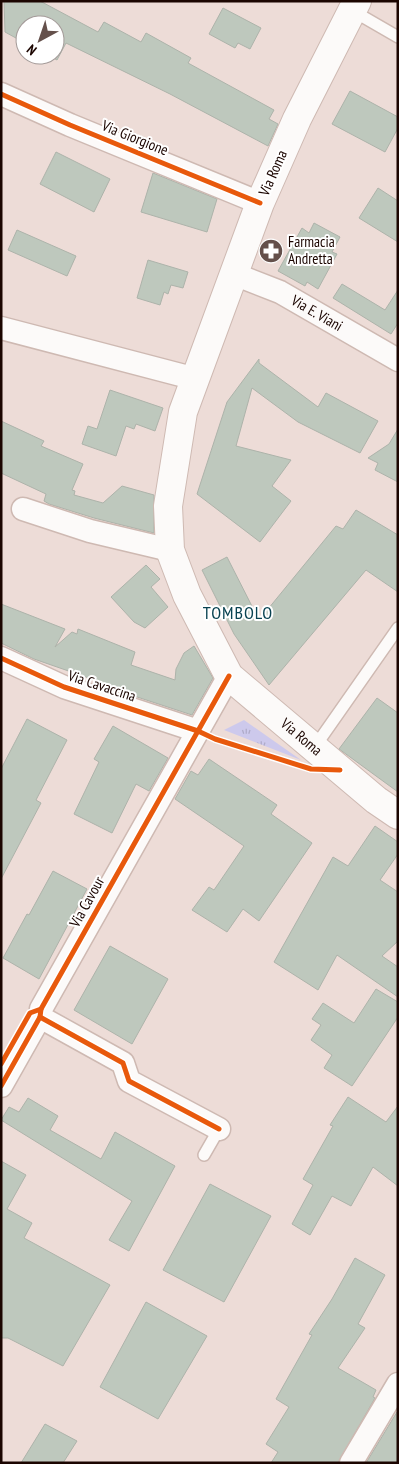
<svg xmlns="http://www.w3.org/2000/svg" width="399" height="1464" font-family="'PT Sans Narrow',sans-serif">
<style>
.grass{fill:url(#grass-tufts)}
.building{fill:#bec8bd;stroke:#adb3aa}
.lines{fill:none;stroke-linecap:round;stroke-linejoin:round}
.lane-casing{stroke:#ceb9b2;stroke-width:14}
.street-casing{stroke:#ceb9b2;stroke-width:25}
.secondary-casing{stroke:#ceb9b2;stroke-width:30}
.lane{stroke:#fcfaf9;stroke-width:11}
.street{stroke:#fcfaf9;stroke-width:22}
.secondary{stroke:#fcfaf9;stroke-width:28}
.cycleway-casing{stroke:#fff;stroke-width:8}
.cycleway{stroke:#e8590c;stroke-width:5}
.labels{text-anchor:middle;stroke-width:4;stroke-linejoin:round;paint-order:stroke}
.street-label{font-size:15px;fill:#1b0500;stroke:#fff}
.poi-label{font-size:15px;fill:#1b0500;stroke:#fff;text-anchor:start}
.quarter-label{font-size:18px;letter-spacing:1px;fill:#094251;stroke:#fff}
</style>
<defs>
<pattern id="grass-tufts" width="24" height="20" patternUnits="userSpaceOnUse" patternTransform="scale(1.25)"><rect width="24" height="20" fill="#cdc9ec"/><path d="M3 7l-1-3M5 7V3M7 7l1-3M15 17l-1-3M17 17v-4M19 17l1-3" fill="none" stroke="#afabc9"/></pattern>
</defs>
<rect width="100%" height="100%" fill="#eddcd7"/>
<path class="grass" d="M244 720 301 760 224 730Z"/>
<g class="building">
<path d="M4 1H40L98 32 104 22 141 42 146 33 191 58 188 63 274 110 269 119 278 124 268 146 170 94 66 43 57 60 48 55H55V25H25V43L5 32Z"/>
<path d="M223 8 261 28 250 49 238 43 235 48 209 34Z"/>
<path d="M350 91 398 117V128L385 152 332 124Z"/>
<path d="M56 152 110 179 94 212 40 184Z"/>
<path d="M153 173 217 199 207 232 141 212Z"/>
<path d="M378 188 398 201V242L359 218Z"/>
<path d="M314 223 340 237 332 252 337 254 318 289 307 282 305 286 278 271 302 228 309 233Z"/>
<path d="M17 230 76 256 67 276 8 250Z"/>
<path d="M148 260 188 272 183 288 171 285 168 294 164 292 160 305 137 298Z"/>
<path d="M342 284 385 310 398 290V323L391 334 333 298Z"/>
<path d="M259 359V363L318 407 326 393 378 421 360 453 298 422 252 388 236 446 291 460 272 486 291 501 260 542 197 494 227 402Z"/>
<path d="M110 390 163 408 155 431 136 424 134 429 126 426 116 456 82 444 88 426 97 429Z"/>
<path d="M1 421 44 441 41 446 83 464 72 490 75 491 74 495 103 503 122 486 154 495V533L94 518 49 504 44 501 46 494 1 473Z"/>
<path d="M398 429V482L375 470 378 463 368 458 389 444Z"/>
<path d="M356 510 398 535V592L366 570 269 685 234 634 202 570 227 557 259 620 336 526 343 529Z"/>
<path d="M146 565 160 579 151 587 168 607 145 628 134 622 111 597Z"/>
<path d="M1 604 65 629 55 647 72 632 77 634 78 629 135 652 131 665 175 680 176 669 184 653 194 646 213 678 192 715 128 694 129 692 34 659 1 643Z"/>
<path d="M377 698 398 713V792L339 749Z"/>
<path d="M27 719 67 740 36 800 41 803 1 879V769Z"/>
<path d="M113 726 168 758 149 791 136 784 112 833 74 814 99 762 94 759Z"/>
<path d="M209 759 277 805 271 814 312 843 259 921 243 909 227 932 192 910 209 887 214 890 244 846 175 799 191 771 198 775Z"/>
<path d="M375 826 398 842V854L380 880 398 892V941L382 956 398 967V997L337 955 318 990 274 962 333 857 348 866Z"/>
<path d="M53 871 87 889 39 979 3 958 27 914 29 915Z"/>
<path d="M110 946 168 979 132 1044 74 1010Z"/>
<path d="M376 989 398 1002V1017L352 1086 324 1068 332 1055 311 1040 321 1025 312 1019 323 1003 354 1023Z"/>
<path d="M348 1097 386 1122 398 1106V1186L373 1167 351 1206 332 1196 310 1235 292 1224 313 1185 303 1179 333 1126 330 1125Z"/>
<path d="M28 1098 58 1116 50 1130 101 1159 115 1132 175 1166 129 1251 109 1240 132 1201 1 1120 9 1107 19 1112Z"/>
<path d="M1 1161 26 1175 7 1209 32 1223 24 1238 110 1285 63 1366 8 1338H1Z"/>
<path d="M210 1184 271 1216 224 1302 163 1270Z"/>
<path d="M355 1258 385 1275 358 1324 365 1328 338 1368 376 1390 373 1397 375 1398 338 1463H271L278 1452 266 1444 289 1407 276 1399 312 1335 309 1334 332 1299Z"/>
<path d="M146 1302 207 1336 158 1419 100 1387Z"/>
<path d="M397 1412 398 1463H366Z"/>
<path d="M45 1424 77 1441 63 1463H21Z"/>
</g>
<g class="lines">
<g class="lane-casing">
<g id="lane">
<path d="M353 11 398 37"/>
<path d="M314 748 398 628"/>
<path d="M204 1155 219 1129"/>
</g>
</g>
<g class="street-casing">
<g id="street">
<path d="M1 94 70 125 260 203"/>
<path id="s1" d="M234 274 280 292 398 360"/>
<path d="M1 328 196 379"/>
<path d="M23 509 90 531 170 550"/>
<path d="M1 658 64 687 198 731"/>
<path d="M40 1017 123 1063 129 1081 219 1129"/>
<path d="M1 1086 40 1017 41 1009 229 676"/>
<path d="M351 1463 398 1384"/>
</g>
</g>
<g class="secondary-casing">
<g id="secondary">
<path id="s2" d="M357 1 297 119 260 203 183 412 168 506 170 550 187 595 229 676 376 800 398 815"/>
</g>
</g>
<use href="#lane" class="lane"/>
<use href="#street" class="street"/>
<use href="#secondary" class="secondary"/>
<g class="cycleway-casing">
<g id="cycleway">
<path d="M1 94 70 125 260 203"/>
<path d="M1 658 64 687 198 731 215 739 311 769 340 770"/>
<path d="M40 1017 123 1063 129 1081 219 1129"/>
<path d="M1 1064 30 1013 41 1009"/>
<path d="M1 1086 40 1017 41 1009 229 676"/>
</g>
</g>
<use href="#cycleway" class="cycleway"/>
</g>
<defs>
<g id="pharmacy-disc" transform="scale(1.25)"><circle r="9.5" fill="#64504b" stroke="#fff"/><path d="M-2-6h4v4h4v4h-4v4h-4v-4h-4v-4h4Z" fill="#fff"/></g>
</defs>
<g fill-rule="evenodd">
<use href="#pharmacy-disc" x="271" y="251"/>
</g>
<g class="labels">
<g class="street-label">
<text transform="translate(135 138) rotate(22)" y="5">Via Giorgione</text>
<text transform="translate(273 173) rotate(-66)" y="5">Via Roma</text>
<text dy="5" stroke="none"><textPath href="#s1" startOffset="92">Via E. Viani</textPath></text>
<text transform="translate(102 686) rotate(18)" y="5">Via Cavaccina</text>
<text dy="5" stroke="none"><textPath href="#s2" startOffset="820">Via Roma</textPath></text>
<text transform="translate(87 902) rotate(-61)" y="5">Via Cavour</text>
</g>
<g class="poi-label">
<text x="288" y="247">Farmacia<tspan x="288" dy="17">Andretta</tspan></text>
</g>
<g class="quarter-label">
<text x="238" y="619">TOMBOLO</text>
</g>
</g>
<rect width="399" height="1464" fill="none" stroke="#1b0500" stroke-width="5"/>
<g transform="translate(40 40) rotate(220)"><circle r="24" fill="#ffffff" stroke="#a49b99"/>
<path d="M0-4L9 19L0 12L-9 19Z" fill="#64504b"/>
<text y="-8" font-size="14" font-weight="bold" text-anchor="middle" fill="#1b0500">N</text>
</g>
</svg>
